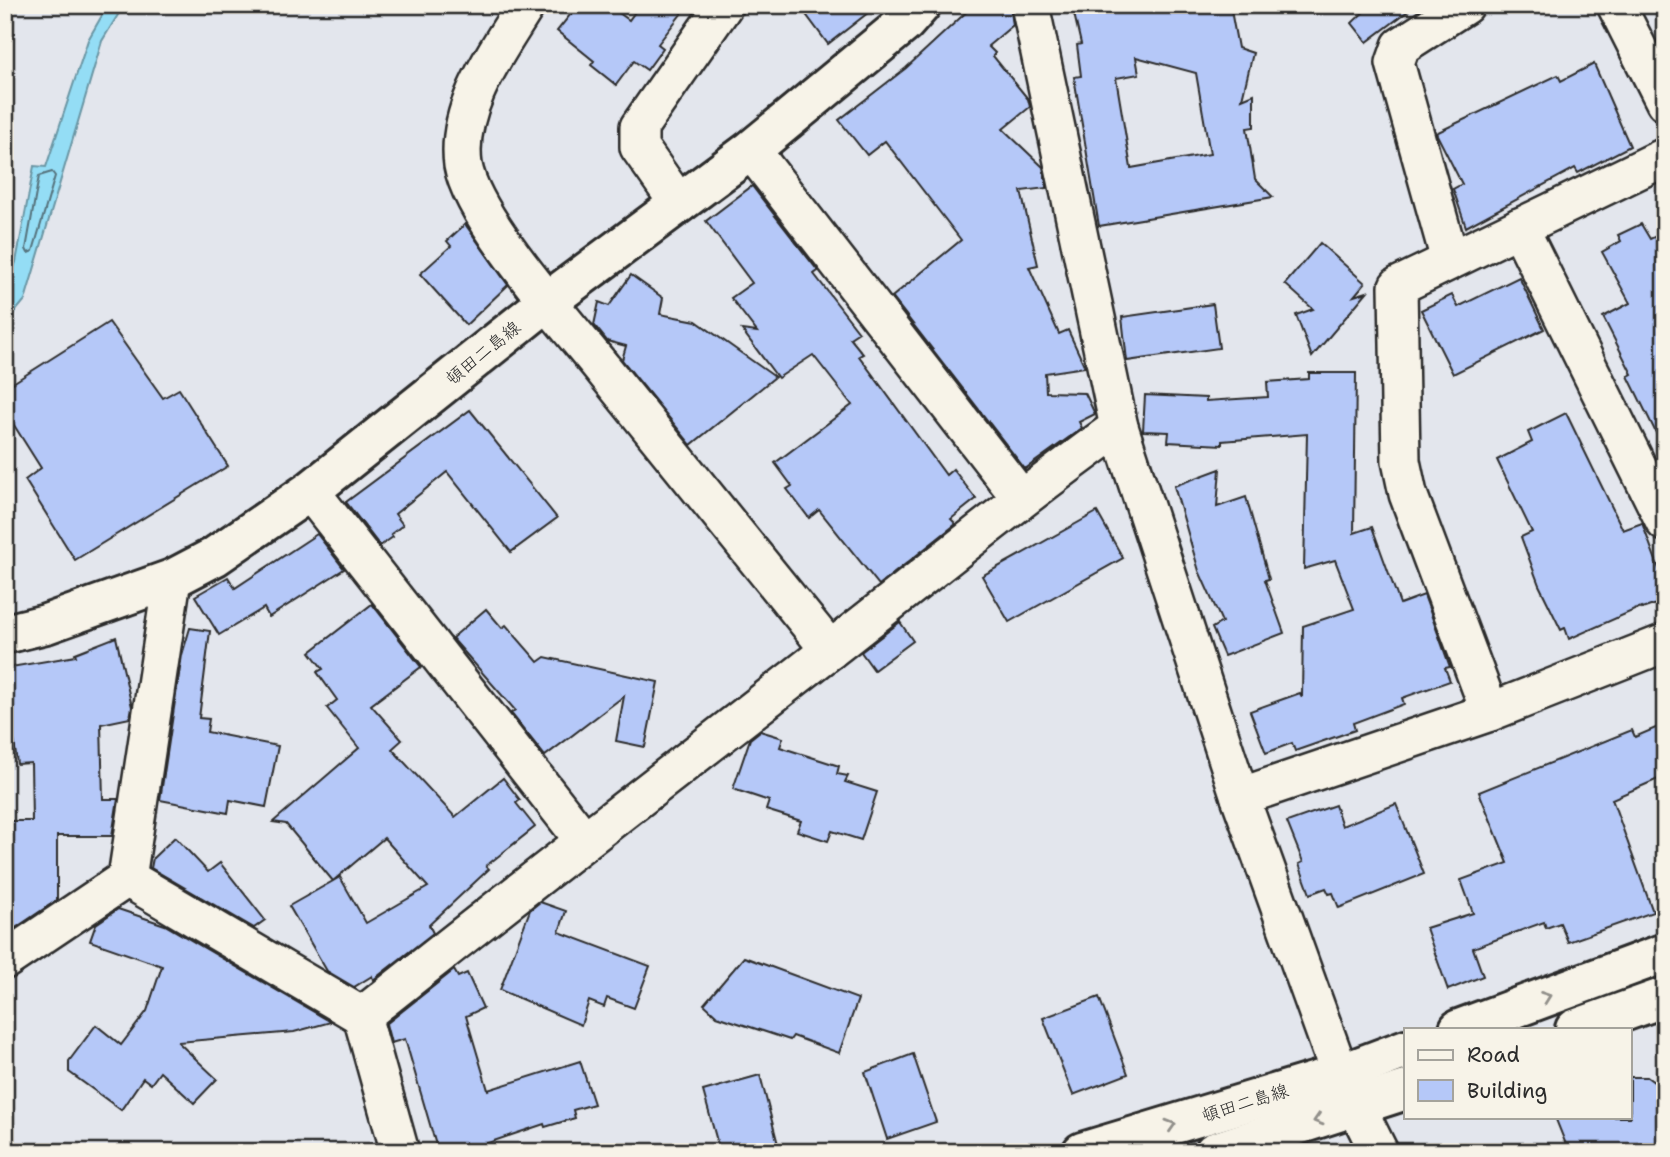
<svg xmlns="http://www.w3.org/2000/svg" width="1670" height="1157" font-family="'Shantell Sans','Klee One',sans-serif">
<style>
.water{fill:#94ddf5;stroke:#6a96a4;stroke-width:2}
.lines{fill:none;stroke-linecap:round;stroke-linejoin:round}
.shore{stroke:#55727c;stroke-width:2}
.building{fill:#b5c8f8;stroke:#2b2b2b;stroke-width:2;fill-rule:evenodd}
.minor-casing{stroke:#2b2b2b;stroke-width:42}
.major-casing{stroke:#2b2b2b;stroke-width:44}
.minor{stroke:#f7f3e8;stroke-width:37}
.major{stroke:#f7f3e8;stroke-width:38}
.oneway{stroke:#918f8a}
.labels{text-anchor:middle;stroke-width:6;stroke-linejoin:round;paint-order:stroke}
.street-label{font-size:18px;fill:#2b2b2b;stroke:#f7f3e8}
</style>
<rect width="100%" height="100%" fill="#e3e6ed"/>
<filter id="ink" filterUnits="userSpaceOnUse"><feTurbulence type="fractalNoise" baseFrequency=".0143" numOctaves="2"/><feDisplacementMap in="SourceGraphic" scale="14" xChannelSelector="R" yChannelSelector="G"/><feConvolveMatrix kernelMatrix="1 2 1 2 8 2 1 2 1" color-interpolation-filters="sRGB"/></filter>
<g filter="url(#ink)">
<path class="water" d="M108 5H124L102 41 25 300 5 324V289L16 262 34 166 46 167 88 40Z"/>
<g class="lines">
<path class="shore" d="M52 172 55 176 33 251 28 253 26 249 39 176Z"/>
</g>
<g class="building">
<path d="M578 5H608L629 20 640 5H688L658 44 663 48 647 70 634 61 616 85 591 65 594 61 557 31Z"/>
<path d="M799 5H878L828 44Z"/>
<path d="M974 5H1010L1013 25 988 46 995 53 993 56 1028 99 1030 107 1003 129 1043 167 1047 188 1021 191 1038 265 1029 267 1059 334 1068 330 1085 367 1045 373 1046 392 1085 393 1095 414 1079 422 1082 428 1025 469 892 297 961 240 885 141 867 155 839 120 906 68Z"/>
<path d="M1072 5H1230L1238 48 1253 53 1242 99 1254 94V127L1247 128 1255 179 1273 197 1099 226 1074 77 1081 76 1077 45 1081 44ZM1136 57 1196 73 1210 154 1131 168 1116 78 1139 74Z"/>
<path d="M1371 5H1416L1367 42 1352 23Z"/>
<path d="M1594 64 1630 146 1578 173 1575 168 1466 227 1453 189 1462 184 1436 133 1558 75 1561 81Z"/>
<path d="M752 186 818 271 814 274 859 332 850 338 863 354 859 356 946 475 953 469 976 499 951 519 956 524 879 585 819 510 809 518 787 489 792 486 775 463 852 405 813 355 778 378 742 330 757 332 731 298 752 283 706 221Z"/>
<path d="M465 224 508 285 466 325 420 274 451 246 447 241Z"/>
<path d="M1641 224 1650 239 1665 232V451L1628 376 1632 374 1603 317 1630 303 1602 252 1621 241 1618 235Z"/>
<path d="M1320 243 1365 283 1354 296 1367 292 1312 357 1296 315 1313 309 1285 284Z"/>
<path d="M631 275 663 298 660 314 696 321 775 377 691 445 622 360 626 346 607 341 594 325 599 302 609 306Z"/>
<path d="M1519 277 1544 329 1453 374 1421 310 1452 295 1458 307Z"/>
<path d="M1213 304 1219 348 1127 361 1122 317Z"/>
<path d="M109 322 163 398 179 389 228 466 75 560 25 480 41 468 5 411V388Z"/>
<path d="M1309 373H1356L1354 533 1372 527 1400 604 1424 595 1450 667 1445 668 1450 681 1402 698 1404 704 1353 723 1355 730 1295 751 1292 743 1266 753 1250 711 1300 693 1302 697 1303 626 1354 609 1335 560 1304 569 1307 434 1222 441V445L1168 442 1169 432 1143 431 1145 395 1206 398V401L1268 397 1267 382 1309 379Z"/>
<path d="M470 410 557 518 511 552 447 472 395 514 403 525 391 534 393 537 380 546 346 502Z"/>
<path d="M1566 413 1623 530 1642 523 1665 585V601L1642 609 1641 607 1569 639 1565 628 1561 630 1539 585 1521 537 1532 532 1497 460 1532 442 1528 432Z"/>
<path d="M1220 469 1217 507 1246 497 1269 579 1265 580 1284 633 1224 656 1212 628 1222 622 1199 571 1174 486Z"/>
<path d="M1097 512 1123 558 1009 622 982 576Z"/>
<path d="M317 534 344 569 269 617 264 608 219 635 195 596 228 577 235 588Z"/>
<path d="M372 604 421 667 371 705 402 740 392 749 455 817 503 778 520 800 516 803 535 827 486 866 489 869 429 925 433 933 373 980 372 976 354 987 327 971 289 906 333 881 286 824 273 822 359 748 327 708 337 700 317 672 323 669 310 652ZM384 838 428 887 366 923 340 877 333 881Z"/>
<path d="M486 609 502 628 506 625 538 662 545 657 658 682 645 747 616 741 624 696 545 756 511 713 515 710 452 638Z"/>
<path d="M900 622 913 641 874 670 861 652Z"/>
<path d="M190 628 210 631 199 718 209 719 207 732 278 746 266 807 230 800 228 813 160 800 182 655Z"/>
<path d="M116 637 132 707 130 718 101 724 103 799H118L112 836H57V900L5 935 9 821H32L31 763 17 764 5 668 76 656 75 653Z"/>
<path d="M1665 724V776L1612 799 1653 912 1568 942 1560 923 1546 928 1544 922 1473 948 1483 976 1448 990 1426 928 1473 913 1461 880 1508 863 1479 792 1632 730 1635 737Z"/>
<path d="M760 731 783 738 780 747 839 766 837 774 848 776 845 782 877 792 861 840 832 831 828 841 797 831 801 821 766 810 769 801 733 789 750 739Z"/>
<path d="M1396 804 1424 874 1339 908 1333 893 1329 894 1326 888 1310 894 1299 864 1303 862 1287 822 1335 805 1342 826Z"/>
<path d="M175 837 208 872 220 863 265 920 254 928 151 868 153 858Z"/>
<path d="M540 902 566 911 559 932 650 966 634 1008 607 998 604 1007 589 1001 581 1025 500 990 530 910Z"/>
<path d="M118 909 165 925 331 1022 294 1032 178 1042 217 1079 194 1103 160 1072 151 1084 143 1078 121 1110 69 1072V1061L96 1025 121 1045 147 1011 162 966 90 941 96 924Z"/>
<path d="M744 957 858 999 839 1053 793 1036 790 1040 717 1016 704 1004Z"/>
<path d="M454 970 458 977 467 973 483 1008 466 1016 488 1090 580 1061 594 1104 573 1110 575 1118 545 1127 544 1124 482 1145 484 1152H438L405 1039 391 1043 386 1024Z"/>
<path d="M1099 997 1128 1074 1073 1095 1043 1018Z"/>
<path d="M913 1054 936 1122 887 1139 865 1072Z"/>
<path d="M760 1075 780 1152H720L703 1091Z"/>
<path d="M1630 1077H1647L1654 1082 1665 1077V1152H1569L1555 1117H1630Z"/>
</g>
<g class="lines">
<g class="minor-casing">
<g id="minor">
<path d="M526 5C497 52 455 107 463 165 472 219 567 324 603 369 679 463 755 557 830 650"/>
<path d="M1030 5 1119 427 1240 797 1340 1074 1379 1152"/>
<path d="M1616 5 1665 102"/>
<path d="M751 150 1020 497"/>
<path d="M679 204 639 147V127L724 5"/>
<path d="M1519 227 1665 522"/>
<path d="M1450 260 1395 63 1401 46 1465 5"/>
<path d="M310 491 583 839"/>
<path d="M1490 712 1408 494 1401 461 1398 286 1665 157"/>
<path d="M1240 797 1490 712 1665 643"/>
<path d="M127 878 362 1016 400 1152"/>
<path d="M5 960 127 878 172 579"/>
<path d="M362 1016C517 892 674 772 830 650 926 575 1020 498 1119 427"/>
</g>
</g>
<g class="major-casing">
<g id="major">
<path d="M5 634 46 624 172 579 214 557 310 491 548 301 751 150 905 23 921 5"/>
<path d="M1459 1029 1665 953"/>
<path d="M1575 1029 1665 997"/>
<path d="M1082 1152 1340 1074 1406 1049"/>
<path d="M1214 1152 1406 1090"/>
</g>
</g>
<use href="#minor" class="minor"/>
<use href="#major" class="major"/>
</g>
<defs><path id="oneway-chevron" d="M-2-3.5L2.5 0L-2 3.5" fill="none" stroke-width="1.6" stroke-linecap="round" stroke-linejoin="round" transform="scale(1.75)"/></defs>
<g class="oneway">
<use href="#oneway-chevron" transform="translate(1546 997) rotate(-20)"/>
<use href="#oneway-chevron" transform="translate(1318 1120) rotate(163)"/>
<use href="#oneway-chevron" transform="translate(1171 1125) rotate(-17)"/>
</g>
</g>
<g class="labels">
<g class="street-label">
<text transform="translate(483 353) rotate(-39)" y="6">頓田二島線</text>
<text transform="translate(1245 1103) rotate(-17)" y="6">頓田二島線</text>
</g>
</g>
<rect width="1670" height="1157" fill="none" stroke="#f7f3e8" stroke-width="28"/>
<rect x="14" y="14" width="1642" height="1129" fill="none" stroke="#2b2b2b" stroke-width="2.5" filter="url(#ink)"/>
<rect x="1404" y="1028" width="228" height="91" fill="#f7f3e8" stroke="#a5a39c" stroke-width="2"/>
<rect x="1418" y="1050" width="35" height="10" fill="#f7f3e8" stroke="#a5a39c" stroke-width="2"/>
<text x="1467" y="1062" font-size="21" fill="#2b2b2b">Road</text>
<rect x="1418" y="1080" width="35" height="21" fill="#b5c8f8" stroke="#a5a39c" stroke-width="2"/>
<text x="1467" y="1098" font-size="21" fill="#2b2b2b">Building</text>
</svg>
